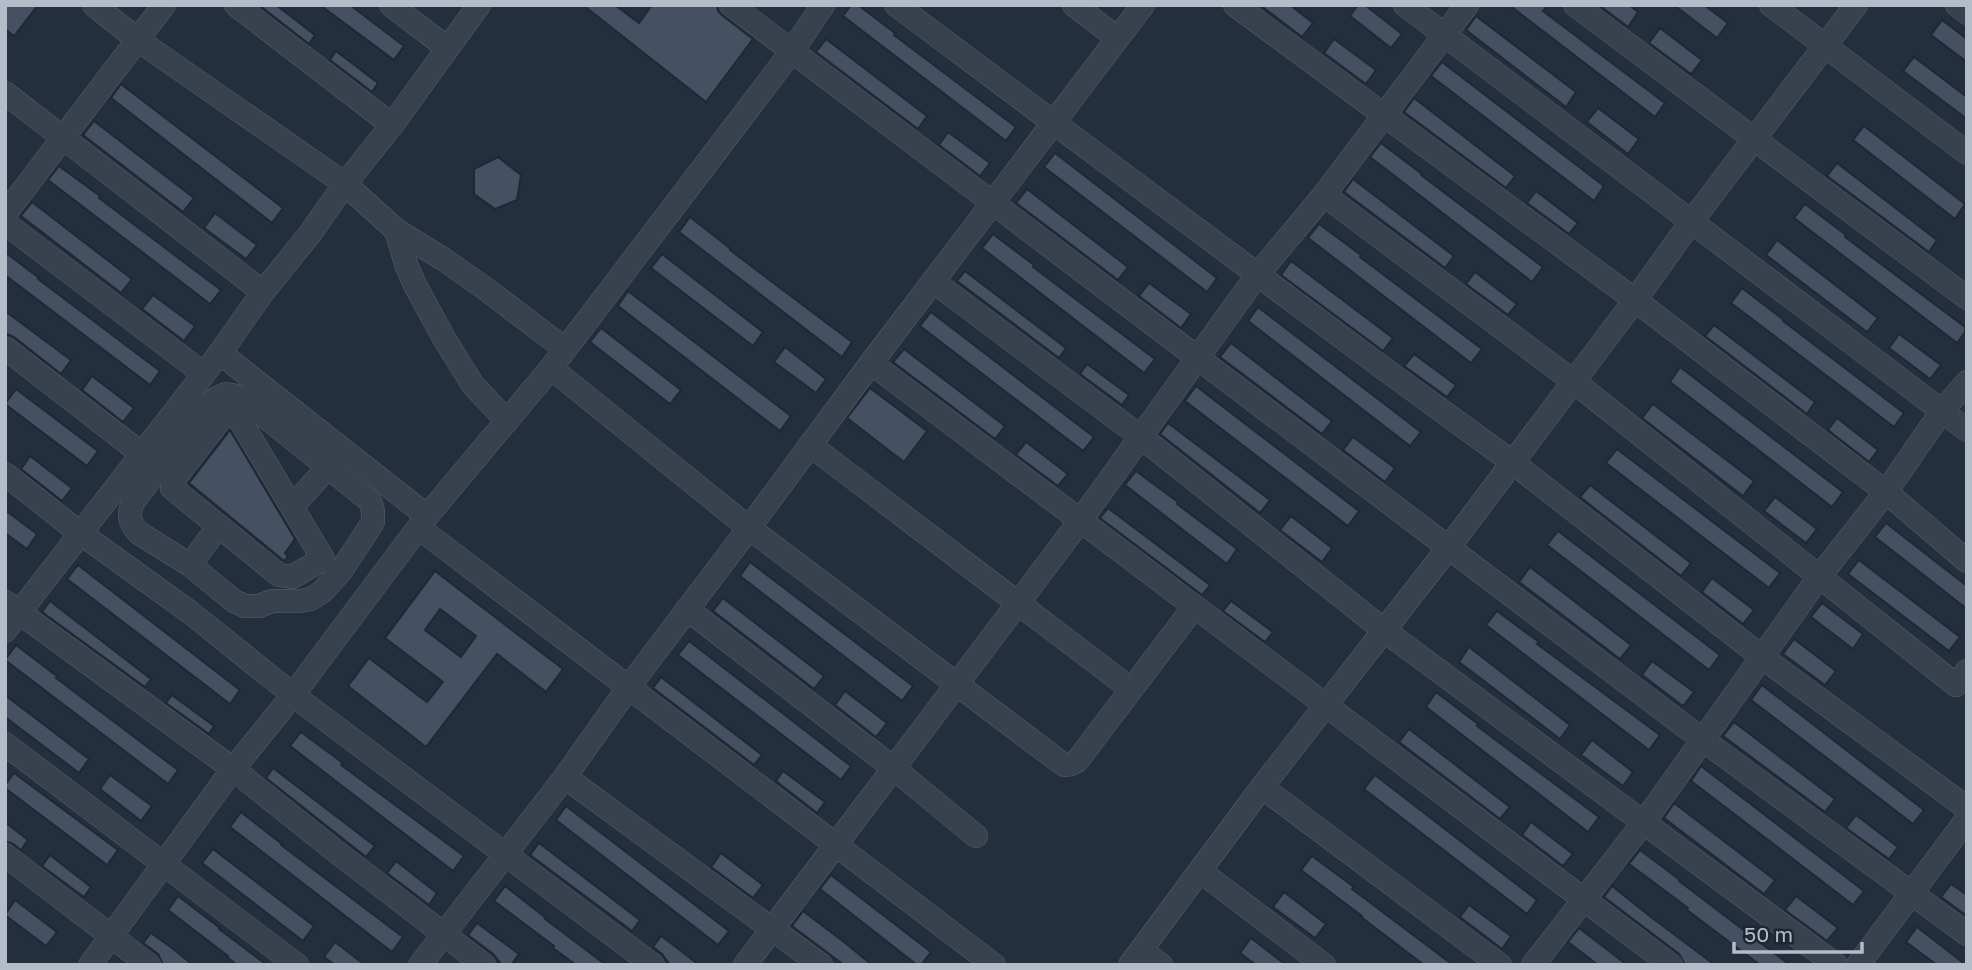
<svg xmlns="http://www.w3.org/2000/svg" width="1972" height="970" font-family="'Golos Text',sans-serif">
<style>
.building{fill:#455162;stroke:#1f2835;stroke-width:2;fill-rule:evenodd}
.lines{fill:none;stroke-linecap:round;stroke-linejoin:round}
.minor-casing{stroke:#565f6c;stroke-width:24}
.minor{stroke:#38414e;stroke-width:23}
</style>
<rect width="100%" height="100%" fill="#242f3e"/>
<g class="building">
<path d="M5 5H38L14 36 5 29Z"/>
<path d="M259 5H276L315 35 309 44Z"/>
<path d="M320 5H350L404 46 394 60Z"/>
<path d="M583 5H615L639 23 652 5H717L718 11 723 16 753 39 706 102Z"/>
<path d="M851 5H858L895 33 894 35 1016 127 1006 141 843 16Z"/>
<path d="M1260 5H1290L1313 23 1302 37Z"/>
<path d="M1358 5H1365L1402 34 1391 48 1350 16Z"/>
<path d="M1509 5H1548L1543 11 1665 103 1655 117Z"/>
<path d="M1599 5H1629L1638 12 1628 27Z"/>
<path d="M1674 5H1704L1728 23 1717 38Z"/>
<path d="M1476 16 1576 92 1566 107 1466 30Z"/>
<path d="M1942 20 1967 39V62L1931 35Z"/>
<path d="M1660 28 1702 60 1691 74 1649 43Z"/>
<path d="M826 39 927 116 918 129 816 52Z"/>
<path d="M1334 39 1376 70 1366 84 1324 53Z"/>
<path d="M336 51 378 83 372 92 330 60Z"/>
<path d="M1914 57 1967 97V119L1903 71Z"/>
<path d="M1442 62 1604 186 1594 201 1431 76Z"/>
<path d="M121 84 283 208 272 223 111 98Z"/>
<path d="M1414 98 1515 176 1506 188 1404 112Z"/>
<path d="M1598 108 1639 139 1628 154 1587 122Z"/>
<path d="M94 121 194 198 183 212 83 135Z"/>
<path d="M1864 126 1965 204 1955 219 1853 140Z"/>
<path d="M948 132 990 163 980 176 939 145Z"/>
<path d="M1381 143 1422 174 1421 175 1543 267 1532 282 1370 157Z"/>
<path d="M1055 153 1217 278 1207 292 1044 167Z"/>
<path d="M498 157 521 175 517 200 495 209 474 194V169Z"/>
<path d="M1837 163 1937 240 1929 252 1827 176Z"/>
<path d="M59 166 100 196 99 198 221 290 210 304 48 180Z"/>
<path d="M1353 179 1454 256 1445 268 1344 192Z"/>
<path d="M1027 189 1128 267 1118 280 1016 203Z"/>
<path d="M1536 191 1578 223 1569 234 1527 203Z"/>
<path d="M32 202 132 279 121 293 21 216Z"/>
<path d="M1805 204 1846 235 1845 237 1965 327V332L1957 343 1794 218Z"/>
<path d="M215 213 257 245 246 259 204 228Z"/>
<path d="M690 217 731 249 730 250 852 342 842 357 679 232Z"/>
<path d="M1319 224 1361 255 1360 257 1482 349 1471 363 1308 238Z"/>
<path d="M993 234 1034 265 1033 267 1155 359 1144 373 982 248Z"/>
<path d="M1777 240 1878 318 1867 332 1766 255Z"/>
<path d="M5 252 39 278 38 279 160 371 150 385 5 275Z"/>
<path d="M662 254 763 332 753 346 651 268Z"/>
<path d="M1291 261 1393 338 1383 351 1281 275Z"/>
<path d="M965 271 1066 348 1059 358 957 281Z"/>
<path d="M1475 272 1517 304 1508 315 1466 284Z"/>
<path d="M1149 283 1191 314 1181 328 1139 296Z"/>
<path d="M1742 288 1784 320 1783 321 1904 413 1894 427 1731 303Z"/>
<path d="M628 291 791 416 780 431 618 306Z"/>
<path d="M153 295 195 326 184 341 142 309Z"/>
<path d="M1258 307 1421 432 1410 446 1248 321Z"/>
<path d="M5 311 71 360 61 374 14 337 5 333Z"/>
<path d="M931 312 1094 437 1083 451 920 326Z"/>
<path d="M1714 325 1815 402 1807 414 1705 336Z"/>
<path d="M601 328 681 390 670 404 590 342Z"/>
<path d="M1899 334 1941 365 1930 379 1889 348Z"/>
<path d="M1231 343 1332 421 1322 434 1220 357Z"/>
<path d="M785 347 826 379 816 393 774 362Z"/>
<path d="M904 349 1005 426 995 439 893 362Z"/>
<path d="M1414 354 1456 385 1447 397 1404 366Z"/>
<path d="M1087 364 1129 395 1122 405 1080 374Z"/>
<path d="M1680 367 1843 492 1832 507 1670 382Z"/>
<path d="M92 376 134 408 123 422 82 390Z"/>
<path d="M1196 386 1359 511 1348 526 1185 401Z"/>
<path d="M870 388 927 431 904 462 847 418Z"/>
<path d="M16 389 98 451 87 466 5 404Z"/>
<path d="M1653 404 1754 481 1743 496 1642 418Z"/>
<path d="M1837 418 1878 450 1869 462 1828 430Z"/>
<path d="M1168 423 1270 500 1260 513 1160 434Z"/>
<path d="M230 430 295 539 285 553 288 557 284 561 189 483Z"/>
<path d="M1353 437 1395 468 1385 482 1343 450Z"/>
<path d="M1026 442 1068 474 1058 486 1016 455Z"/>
<path d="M1617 449 1780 573 1769 588 1606 463Z"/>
<path d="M30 456 72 488 62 501 21 469Z"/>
<path d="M1136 471 1178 502 1177 504 1237 549 1227 564 1125 485Z"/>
<path d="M1590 485 1691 563 1681 576 1580 497Z"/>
<path d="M1775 497 1817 529 1806 543 1764 511Z"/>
<path d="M1108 508 1210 585 1202 595 1100 518Z"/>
<path d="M5 510 37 534 27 549 5 533Z"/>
<path d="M1291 516 1332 548 1322 562 1280 530Z"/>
<path d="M1886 523 1967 586V609L1875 537Z"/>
<path d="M1558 531 1720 655 1709 670 1547 545Z"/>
<path d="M1859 560 1960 637 1949 651 1848 574Z"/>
<path d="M750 562 913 686 902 701 740 576Z"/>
<path d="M78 565 240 690 230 704 67 579Z"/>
<path d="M1530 567 1631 645 1620 659 1519 582Z"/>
<path d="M435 571 563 669 546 692 497 654 426 747 348 686 369 658 427 702 443 682 385 638ZM440 609 476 636 461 657 425 630Z"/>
<path d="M1712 578 1754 610 1743 624 1702 592Z"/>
<path d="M723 598 824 676 814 689 713 611Z"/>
<path d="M50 601 151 679 145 687 42 612Z"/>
<path d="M1231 601 1273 632 1265 642 1223 611Z"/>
<path d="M1822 603 1863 634 1853 649 1811 617Z"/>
<path d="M1497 611 1539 642 1537 644 1660 735 1649 750 1486 625Z"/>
<path d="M1794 639 1836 671 1825 685 1783 654Z"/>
<path d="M689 641 851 766 841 780 678 655Z"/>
<path d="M16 645 58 677 56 678 178 770 168 784 5 660Z"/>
<path d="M1469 647 1570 725 1560 739 1459 662Z"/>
<path d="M1652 661 1694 692 1683 706 1642 675Z"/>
<path d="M661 677 762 755 754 765 653 688Z"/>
<path d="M1762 685 1924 810 1913 824 1751 700Z"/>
<path d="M845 691 887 723 876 737 835 705Z"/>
<path d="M1436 692 1478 724 1477 726 1599 817 1588 832 1426 707Z"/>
<path d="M5 695 89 759 79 773 5 717Z"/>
<path d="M172 695 214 726 209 734 166 703Z"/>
<path d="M1734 722 1835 799 1825 812 1723 736Z"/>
<path d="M1409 729 1510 807 1500 819 1399 742Z"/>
<path d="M301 732 343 763 341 765 464 856 453 871 290 746Z"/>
<path d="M1592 740 1633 772 1623 786 1581 755Z"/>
<path d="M1701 766 1864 891 1853 905 1691 781Z"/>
<path d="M273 768 375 846 366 857 266 778Z"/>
<path d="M783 771 825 802 817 813 776 781Z"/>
<path d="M14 773 118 850 107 865 5 788V785Z"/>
<path d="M110 775 152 806 141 821 100 789Z"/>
<path d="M1375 775 1537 900 1527 914 1364 789Z"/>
<path d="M1674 803 1775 880 1764 894 1664 818Z"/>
<path d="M566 806 729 931 718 945 556 820Z"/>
<path d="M241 812 282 844 281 845 403 937 392 952 230 827Z"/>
<path d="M1856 815 1898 847 1889 859 1846 828Z"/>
<path d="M5 822 28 840 21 850 13 844 5 841Z"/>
<path d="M1531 822 1573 854 1563 866 1522 835Z"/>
<path d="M539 843 640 920 632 931 530 855Z"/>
<path d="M213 849 314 926 303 941 202 863Z"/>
<path d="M1640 850 1680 880 1679 881 1790 965H1760L1687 910 1688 908 1629 864Z"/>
<path d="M721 853 763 885 753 898 711 867Z"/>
<path d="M50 855 91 887 84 897 42 866Z"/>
<path d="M1312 856 1354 887 1352 889 1453 965H1424L1361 917 1362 916 1301 870Z"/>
<path d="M396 861 437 893 429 905 387 873Z"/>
<path d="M831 875 931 952 921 965H917L820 889Z"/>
<path d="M1951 884 1967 895V916L1941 897Z"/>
<path d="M505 886 546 918 545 919 606 965H576L553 948 554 946 494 901Z"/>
<path d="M1612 886 1651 917 1715 965H1685L1679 954 1604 897Z"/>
<path d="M1284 892 1326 924 1315 938 1273 907Z"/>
<path d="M178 896 220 928 219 929 267 965H237L227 957 228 956 168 910Z"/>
<path d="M1796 896 1838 928 1827 941 1785 910Z"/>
<path d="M15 900 57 932 46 946 5 915Z"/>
<path d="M1469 905 1511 936 1502 949 1460 917Z"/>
<path d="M803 911 844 942 872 965H844L792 926Z"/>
<path d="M477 923 519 954 511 965H502L493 954 468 935Z"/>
<path d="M1917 927 1948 951 1966 965H1937L1906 942Z"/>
<path d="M1579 928 1609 951 1627 965H1598L1589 958 1568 942Z"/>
<path d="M151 933 172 948 193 965H163L158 954 143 943Z"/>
<path d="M661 936 672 944 699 965H670L662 954 653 947Z"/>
<path d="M1251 938 1286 965H1256L1240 953Z"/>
<path d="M335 942 365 965H335L324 957Z"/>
</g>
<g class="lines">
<g class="minor-casing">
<g id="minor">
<path d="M94 5 138 40 345 184 396 230 443 259 483 287 565 349"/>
<path d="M236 5 392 125"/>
<path d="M391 5 447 48"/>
<path d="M731 5 1703 740 1967 934"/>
<path d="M896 5 1379 365 1512 462 1762 657 1967 808"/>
<path d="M1074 5 1117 38"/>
<path d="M1235 5 1635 300 1886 492 1967 561"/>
<path d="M1405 5 1967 430"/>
<path d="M1575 5 1967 298"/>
<path d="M1771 5 1967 153"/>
<path d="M1957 5 1967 13"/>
<path d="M5 93 263 292"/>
<path d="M1324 195 1573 381 1956 685 1967 671"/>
<path d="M5 214 164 5"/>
<path d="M5 223 204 374"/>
<path d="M396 230 406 264 415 285 445 340 473 385 507 421"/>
<path d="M933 281 1141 437 1385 631 1836 965"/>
<path d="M5 348 142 454"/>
<path d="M220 353 427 516"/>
<path d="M871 363 1671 965"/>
<path d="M551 368 749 528 1064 765 1071 764 1077 761 1194 607"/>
<path d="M226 394 238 396 247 402 370 501 373 511V522L341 571 322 592 311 599 299 601H272L259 606H245L234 601 190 565 139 533C129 523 128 515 133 502L205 408 215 399Z"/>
<path d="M230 413 238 417 323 559 292 577 279 575 172 488 175 478 220 420 226 414Z"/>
<path d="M810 445 1131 689"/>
<path d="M5 474 80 533 191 613 293 695 653 965"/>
<path d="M291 505 300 498 329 466"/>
<path d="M419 528 994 965"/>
<path d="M190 565 218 527"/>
<path d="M5 602 233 769 338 853 484 965"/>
<path d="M687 609 892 767 976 836"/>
<path d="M5 631 220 353 263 292 309 235 345 184 392 125 479 5"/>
<path d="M5 744 297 965"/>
<path d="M565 777 821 965"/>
<path d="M1262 787 1500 965"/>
<path d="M5 855 149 965"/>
<path d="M1200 871 1324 965"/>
<path d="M1141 950 1161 965"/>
<path d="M90 965 233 769 293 695 427 516 551 368 792 51 823 5"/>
<path d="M420 965 565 777 628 688 749 528 871 363 1143 5"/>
<path d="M745 965 1080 521 1258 274 1324 195 1467 5"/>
<path d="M1130 965 1262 787 1449 547 1635 300 1691 222 1856 5"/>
<path d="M1533 965 1644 822 1819 577 1886 492 1942 411 1967 382"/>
<path d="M1858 965 1967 819"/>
</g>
</g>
<use href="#minor" class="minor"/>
</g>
<rect width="1972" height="970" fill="none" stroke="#b4bcc9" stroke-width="14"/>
<path d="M1734 942v10h128v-10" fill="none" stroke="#b4bcc9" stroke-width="3.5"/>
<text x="1744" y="942" font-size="21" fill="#b4bcc9" stroke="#1d2633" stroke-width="5" paint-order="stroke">50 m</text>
</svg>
